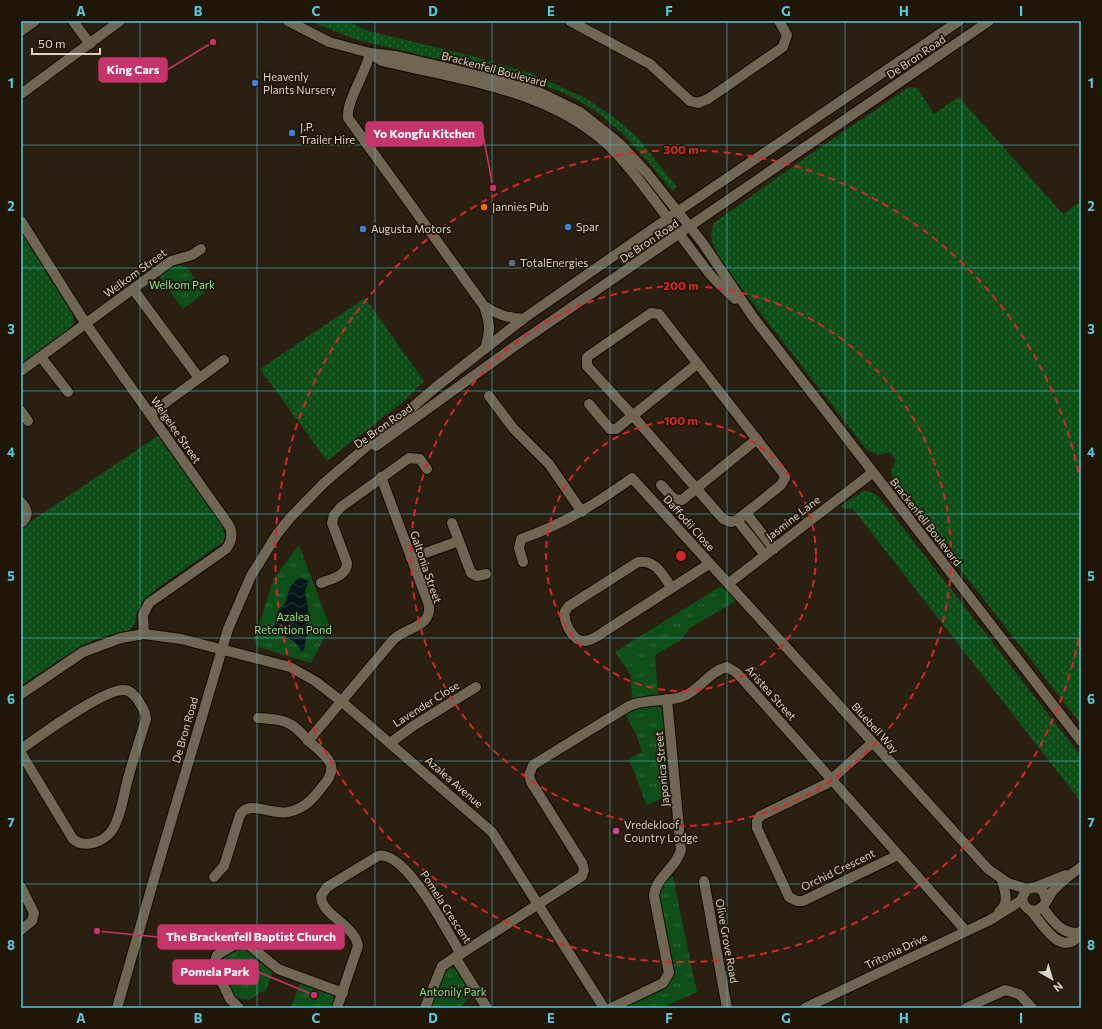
<svg xmlns="http://www.w3.org/2000/svg" width="1102" height="1029" font-family="Commissioner,sans-serif">
<style>
.grass{fill:url(#grass-dots)}
.park{fill:url(#park-tufts)}
.water{fill:url(#water-waves)}
.lines{fill:none;stroke-linecap:round;stroke-linejoin:round}
.minor-casing{stroke:#120900;stroke-width:12}
.tertiary-casing{stroke:#120900;stroke-width:12}
.minor{stroke:#716553;stroke-width:10}
.tertiary{stroke:#716553;stroke-width:10}
.grid{fill:none;stroke:#56c9e0;stroke-width:1;stroke-opacity:0.55}
.ring{fill:none;stroke:#d62828;stroke-width:2;stroke-dasharray:7 5}
.shop-dot{fill:#3f7fe0;stroke:#201607;stroke-width:1.5}
.food-dot{fill:#e8710a;stroke:#201607;stroke-width:1.5}
.service-dot{fill:#5c6f8a;stroke:#201607;stroke-width:1.5}
.hotel-dot{fill:#d1479c;stroke:#201607;stroke-width:1.5}
.labels{text-anchor:middle;stroke-width:3.5;stroke-linejoin:round;paint-order:stroke}
.street-label{font-size:11px;fill:#dbd4ca;stroke:#201607}
.poi-label{font-size:11px;fill:#dbd4ca;stroke:#201607;text-anchor:start}
.park-label{font-size:11px;fill:#88e98e;stroke:#201607}
.centre{fill:#d62828;stroke:#201607;stroke-width:2}
.ring-label{font-size:12px;text-anchor:middle;font-weight:bold;fill:#d62828;stroke:#201607;stroke-width:3.5;stroke-linejoin:round;paint-order:stroke}
.leader{fill:none;stroke:#c6346c;stroke-width:1.5}
.callout-dot{fill:#c6346c;stroke:#201607;stroke-width:1.5}
.callout{fill:#c6346c;stroke:#c6346c;stroke-width:1.5}
.callout-label{font-size:12px;text-anchor:middle;font-weight:bold;fill:#fff}
.neatline{fill:none;stroke:#56c9e0;stroke-width:1.5}
.grid-label{font-size:13px;text-anchor:middle;font-weight:bold;fill:#56c9e0}
</style>
<defs>
<pattern id="grass-dots" width="8" height="8" patternUnits="userSpaceOnUse"><rect width="8" height="8" fill="#0e4f19"/><path d="M2 2h.1M6 6h.1" fill="none" stroke="#306739" stroke-width="1.8" stroke-linecap="round"/></pattern>
<pattern id="park-tufts" width="24" height="20" patternUnits="userSpaceOnUse"><rect width="24" height="20" fill="#0e4f19"/><path d="M3 7l-1-3M5 7V3M7 7l1-3M15 17l-1-3M17 17v-4M19 17l1-3" fill="none" stroke="#306739"/></pattern>
<pattern id="water-waves" width="16" height="10" patternUnits="userSpaceOnUse"><rect width="16" height="10" fill="#041619"/><path d="M0 5q4-4 8 0t8 0" fill="none" stroke="#283739"/></pattern>
</defs>
<rect width="100%" height="100%" fill="#2a1f10"/>
<g class="grass">
<path d="M310 21H347L368 31 472 56 533 74 587 99 615 118 637 137 677 187 672 191C632 140 598 100 533 82L354 39Z"/>
<path d="M909 87 917 88 934 114 959 97 1063 214 1081 201V724L893 483 891 470 896 460 889 452 879 455 867 450 728 271C720 257 705 240 714 223L799 162Z"/>
<path d="M21 232 72 313 74 322 70 329 21 367Z"/>
<path d="M365 298 424 381 404 401 327 461 260 369Z"/>
<path d="M159 435 223 527 225 536 223 542 156 589 142 604 137 612 135 623 130 630 101 637 80 647 21 685V528Z"/>
<path d="M863 491 871 492 879 497 1081 756V802L853 509 843 508 841 506Z"/>
</g>
<g class="park">
<path d="M176 264 187 267 204 291V293L183 309 158 275Z"/>
<path d="M299 545 330 627 311 663 258 647 254 639 274 578Z"/>
<path d="M721 586 737 600 690 628 680 641 655 655 658 695 632 699 631 676 615 652Z"/>
<path d="M661 705 664 708 672 793 647 806 629 759 642 752 636 734 625 714 643 706Z"/>
<path d="M670 876 673 877 697 992 662 1008H621C635 1001 668 991 673 975L659 901V893Z"/>
<path d="M242 946 273 971 266 991 260 992 250 1000 235 998 219 966 220 958Z"/>
<path d="M447 968C460 965 467 984 472 993L460 1008H431L443 972Z"/>
<path d="M300 982 332 994 335 999 333 1008H291Z"/>
</g>
<path class="water" d="M301 578 309 581C301 597 309 597 308 612 307 625 307 637 304 650L302 652 295 642 277 633 274 628 277 613 285 603 291 585 297 579Z"/>
<g class="lines">
<g class="minor-casing">
<g id="minor">
<path d="M73 21 90 44"/>
<path d="M570 21 650 64 690 101 698 103 708 99 783 47 787 35 779 21"/>
<path d="M21 31 35 21"/>
<path d="M370 53C366 73 346 101 348 118L484 306C490 324 491 329 485 348"/>
<path d="M21 94 120 21"/>
<path d="M21 221 86 324 228 524C234 533 232 541 226 549L149 603 143 615 144 634"/>
<path d="M133 289 199 378"/>
<path d="M484 306C497 314 507 318 523 319"/>
<path d="M651 313 659 314 783 473 785 478 781 485 737 520 731 522 723 519 633 416 587 366V357Z"/>
<path d="M41 357 68 392"/>
<path d="M21 371 171 261 192 255 201 249"/>
<path d="M489 396 513 428 549 464 582 512"/>
<path d="M589 404 610 429H616L697 364"/>
<path d="M21 411 28 421"/>
<path d="M150 414 224 360"/>
<path d="M661 485 674 499 682 500 757 439"/>
<path d="M21 502C27 509 30 516 21 523"/>
<path d="M746 513 774 549"/>
<path d="M737 520 765 555"/>
<path d="M452 523 459 541"/>
<path d="M411 558 459 541 471 573 477 576 486 574"/>
<path d="M523 562 519 548 521 539C562 525 597 503 632 478L988 869 1008 883 1027 889"/>
<path d="M321 583C331 579 347 576 347 563L332 523 334 515 341 507 409 458 420 459 427 469"/>
<path d="M729 583 872 473"/>
<path d="M672 588C663 576 656 559 638 562L569 606 565 611C563 621 572 641 584 641 592 641 599 635 605 631L709 564"/>
<path d="M21 694 83 652 121 638 144 634 181 639 290 667 315 681 341 701 492 832 604 1008"/>
<path d="M308 741 393 640C405 627 432 628 429 605L381 477"/>
<path d="M390 743 413 726 476 687"/>
<path d="M872 743 826 784 760 816 757 821V828L789 897 797 901H803L898 855"/>
<path d="M21 749C40 736 103 689 124 690 130 690 134 695 138 700 142 707 146 711 146 719 139 743 130 767 125 791 122 804 120 817 113 829 105 842 84 849 73 839L21 753"/>
<path d="M214 877 224 866 240 815C249 799 272 816 288 812 304 809 313 799 322 787 341 766 328 758 311 743 306 739 303 734 298 730 287 719 273 719 258 718"/>
<path d="M704 881 727 1008"/>
<path d="M21 887 34 913 32 921 21 930"/>
<path d="M1036 887 1066 875"/>
<path d="M1046 900 1043 891 1036 887 1027 889 1022 898C1023 906 1030 914 1039 909 1046 906 1048 897 1052 892 1060 883 1071 874 1081 867"/>
<path d="M1042 907C1053 920 1060 934 1079 933"/>
<path d="M1030 910C1041 921 1055 950 1073 941 1077 939 1078 934 1081 931"/>
<path d="M999 912C1010 902 1005 892 1002 880"/>
<path d="M455 957 487 1008"/>
<path d="M239 1008 230 999 214 965 217 955 239 942 248 944 278 969 343 993"/>
<path d="M337 1008 358 946C355 925 321 915 321 896L327 887 378 856C405 849 448 933 461 954"/>
<path d="M425 1008 442 966 582 876 584 870 582 863 531 782 529 775 533 765 629 706C646 698 666 703 684 696 700 690 709 671 727 667L737 673 966 931"/>
<path d="M611 1008 663 983 669 973 654 896C655 878 677 867 681 850L667 699"/>
<path d="M805 1008 990 920 1022 900"/>
<path d="M966 1008 1005 990 1019 994 1032 1008"/>
</g>
</g>
<g class="tertiary-casing">
<g id="tertiary">
<path d="M288 21 329 42 370 53 396 56 452 69 518 85 543 94 580 112 619 143 647 173 702 242 753 317 1081 741"/>
<path d="M370 53 382 61C464 81 558 90 618 155 651 192 678 234 709 273 716 282 726 290 735 299"/>
<path d="M376 446 515 346 989 21"/>
<path d="M117 1008 156 872 228 629 251 576 277 534 290 518 324 483 436 387 523 319 677 212 959 21"/>
</g>
</g>
<use href="#minor" class="minor"/>
<use href="#tertiary" class="tertiary"/>
</g>
<path class="grid" d="M140 21V1008M257 21V1008M375 21V1008M492 21V1008M610 21V1008M727 21V1008M845 21V1008M962 21V1008M21 145H1081M21 268H1081M21 391H1081M21 514H1081M21 638H1081M21 761H1081M21 884H1081"/>
<g class="ring">
<circle cx="681" cy="556" r="135"/>
<circle cx="681" cy="556" r="270"/>
<path d="M1081 627A406 406 0 1 1 1081 485"/>
</g>
<g class="shop-dot">
<circle cx="255" cy="83" r="4"/>
<circle cx="292" cy="133" r="4"/>
<circle cx="568" cy="227" r="4"/>
<circle cx="363" cy="229" r="4"/>
</g>
<circle class="food-dot" cx="484" cy="207" r="4"/>
<circle class="service-dot" cx="512" cy="263" r="4"/>
<circle class="hotel-dot" cx="616" cy="831" r="4"/>
<g class="labels">
<g class="street-label">
<text transform="translate(916 57) rotate(-34)" y="4">De Bron Road</text>
<text transform="translate(494 69) rotate(15)" y="4">Brackenfell Boulevard</text>
<text transform="translate(649 241) rotate(-34)" y="4">De Bron Road</text>
<text transform="translate(135 273) rotate(-36)" y="4">Welkom Street</text>
<text transform="translate(383 426) rotate(-35)" y="4">De Bron Road</text>
<text transform="translate(176 430) rotate(55)" y="4">Welgelee Street</text>
<text transform="translate(793 518) rotate(-38)" y="4">Jasmine Lane</text>
<text transform="translate(926 522) rotate(52)" y="4">Brackenfell Boulevard</text>
<text transform="translate(689 523) rotate(48)" y="4">Daffodil Close</text>
<text transform="translate(426 567) rotate(71)" y="4">Galtonia Street</text>
<text transform="translate(771 693) rotate(48)" y="4">Aristea Street</text>
<text transform="translate(426 704) rotate(-32)" y="4">Lavender Close</text>
<text transform="translate(875 728) rotate(48)" y="4">Bluebell Way</text>
<text transform="translate(185 730) rotate(-74)" y="4">De Bron Road</text>
<text transform="translate(662 769) rotate(-95)" y="4">Japonica Street</text>
<text transform="translate(454 782) rotate(41)" y="4">Azalea Avenue</text>
<text transform="translate(838 870) rotate(-26)" y="4">Orchid Crescent</text>
<text transform="translate(446 907) rotate(57)" y="4">Pomela Crescent</text>
<text transform="translate(727 941) rotate(80)" y="4">Olive Grove Road</text>
<text transform="translate(896 951) rotate(-26)" y="4">Tritonia Drive</text>
</g>
<g class="poi-label">
<text x="263" y="81">Heavenly<tspan x="263" dy="13">Plants Nursery</tspan></text>
<text x="300" y="131">J.P.<tspan x="300" dy="13">Trailer Hire</tspan></text>
<text x="492" y="211">Jannies Pub</text>
<text x="576" y="231">Spar</text>
<text x="371" y="233">Augusta Motors</text>
<text x="520" y="267">TotalEnergies</text>
<text x="624" y="829">Vredekloof<tspan x="624" dy="13">Country Lodge</tspan></text>
</g>
<g class="park-label">
<text x="182" y="289">Welkom Park</text>
<text x="293" y="621">Azalea<tspan x="293" dy="13">Retention Pond</tspan></text>
<text x="453" y="996">Antonily Park</text>
</g>
</g>
<circle cx="681" cy="556" r="6" class="centre"/>
<g class="ring-label">
<text x="681" y="154">300 m</text>
<text x="681" y="290">200 m</text>
<text x="681" y="425">100 m</text>
</g>
<path class="leader" d="M213 42L167 70M493 188L483 134M97 931L158 937M314 995L258 972"/>
<g class="callout-dot">
<circle cx="213" cy="42" r="4"/>
<circle cx="493" cy="188" r="4"/>
<circle cx="97" cy="931" r="4"/>
<circle cx="314" cy="995" r="4"/>
</g>
<g class="callout">
<rect x="99" y="58" width="68" height="24" rx="4"/>
<rect x="366" y="122" width="117" height="24" rx="4"/>
<rect x="158" y="925" width="186" height="24" rx="4"/>
<rect x="173" y="960" width="85" height="24" rx="4"/>
</g>
<g class="callout-label">
<text x="133" y="74">King Cars</text>
<text x="424" y="138">Yo Kongfu Kitchen</text>
<text x="251" y="941">The Brackenfell Baptist Church</text>
<text x="215" y="976">Pomela Park</text>
</g>
<rect width="1102" height="1029" fill="none" stroke="#201607" stroke-width="44"/>
<g transform="translate(1052 979) rotate(142)" stroke="#201607" stroke-width="3" paint-order="stroke">
<path d="M0-3L7 15L0 10L-7 15Z" fill="#dbd4ca"/>
<text y="-6" font-size="11" font-weight="bold" text-anchor="middle" fill="#dbd4ca">N</text>
</g>
<path d="M32 48v6h68v-6" fill="none" stroke="#dbd4ca" stroke-width="2"/>
<text x="38" y="48" font-size="12" fill="#dbd4ca" stroke="#201607" stroke-width="3" paint-order="stroke">50 m</text>
<rect x="22" y="22" width="1058" height="985" class="neatline"/>
<g class="grid-label">
<text x="81" y="16">A</text>
<text x="198" y="16">B</text>
<text x="316" y="16">C</text>
<text x="433" y="16">D</text>
<text x="551" y="16">E</text>
<text x="669" y="16">F</text>
<text x="786" y="16">G</text>
<text x="904" y="16">H</text>
<text x="1021" y="16">I</text>
<text x="11" y="88">1</text>
<text x="1091" y="88">1</text>
<text x="11" y="211">2</text>
<text x="1091" y="211">2</text>
<text x="11" y="334">3</text>
<text x="1091" y="334">3</text>
<text x="11" y="457">4</text>
<text x="1091" y="457">4</text>
<text x="11" y="581">5</text>
<text x="1091" y="581">5</text>
<text x="11" y="704">6</text>
<text x="1091" y="704">6</text>
<text x="11" y="827">7</text>
<text x="1091" y="827">7</text>
<text x="11" y="950">8</text>
<text x="1091" y="950">8</text>
<text x="81" y="1023">A</text>
<text x="198" y="1023">B</text>
<text x="316" y="1023">C</text>
<text x="433" y="1023">D</text>
<text x="551" y="1023">E</text>
<text x="669" y="1023">F</text>
<text x="786" y="1023">G</text>
<text x="904" y="1023">H</text>
<text x="1021" y="1023">I</text>
</g>
</svg>
